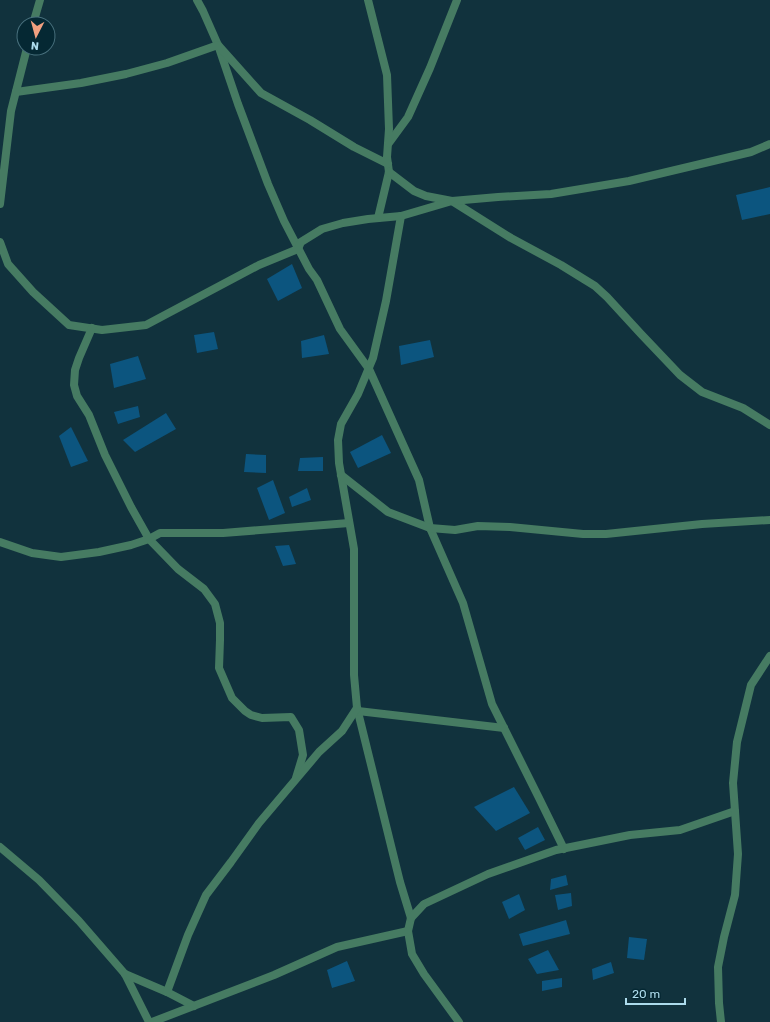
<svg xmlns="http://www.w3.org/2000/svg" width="770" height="1022" font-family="Rubik,sans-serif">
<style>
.building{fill:#0c557f}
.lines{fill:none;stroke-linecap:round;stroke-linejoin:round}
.minor{stroke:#467b62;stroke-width:8}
</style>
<rect width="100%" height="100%" fill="#11323d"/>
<g class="building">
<path d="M770 187V214L742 220 736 195Z"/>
<path d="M292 264 302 288 278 301 267 279Z"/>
<path d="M214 332 218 349 197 353 194 335Z"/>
<path d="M324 335 329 354 302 358 301 341Z"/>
<path d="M430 340 434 357 401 365 399 346Z"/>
<path d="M138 356 146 379 114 388 110 364Z"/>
<path d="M138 406 140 417 118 424 114 412Z"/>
<path d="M166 413 176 429 135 452 123 440Z"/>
<path d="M71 427 88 461 71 467 59 436Z"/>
<path d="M382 435 391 453 358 468 350 452Z"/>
<path d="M246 454 266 455V473L244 472Z"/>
<path d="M323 457V471H298L300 458Z"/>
<path d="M273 480 285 513 269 520 257 488Z"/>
<path d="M307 488 311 500 292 507 289 497Z"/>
<path d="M289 545 296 564 283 566 275 546Z"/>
<path d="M514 787 530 813 496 831 474 807Z"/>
<path d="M538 827 545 840 525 850 518 838Z"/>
<path d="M566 875 568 885 550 890 551 879Z"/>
<path d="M571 893 572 906 558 910 555 895Z"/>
<path d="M519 894 525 910 509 919 502 902Z"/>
<path d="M566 920 570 934 523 946 519 934Z"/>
<path d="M629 937 647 939 644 960 627 958Z"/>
<path d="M548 950 559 970 537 974 528 959Z"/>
<path d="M347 961 355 981 332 988 327 970Z"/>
<path d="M611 962 614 973 593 980 592 969Z"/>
<path d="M562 978V987L542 991V981Z"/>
</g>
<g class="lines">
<g class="minor">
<path d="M197 0 203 11 218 45 238 104 268 184 284 221 309 269 317 280 340 329 369 369 419 480 430 528 463 603 492 704 539 798 564 849"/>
<path d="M368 0 387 75 389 129 387 157 389 172 378 218"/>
<path d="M33 24 40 0"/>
<path d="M16 92 81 83 126 74 167 63 218 45 261 93 310 120 354 147 388 164"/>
<path d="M389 143 408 117 430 68 457 0"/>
<path d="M389 172 414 191 426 196 452 201 511 238 561 265 595 286 607 297 641 334 680 375 702 392 743 408 770 425"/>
<path d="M0 204 11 111 27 48"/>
<path d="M401 216 386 301 373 358 358 394 341 424 338 440 339 463 354 549V675L357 708 400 882 411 918 408 931 412 954 424 974 459 1022"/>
<path d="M0 242 8 264 33 292 69 325 102 330 146 325 259 265 298 249 301 242 322 229 343 223 368 219 401 216 452 201 498 197 551 194 629 181 751 152 770 144"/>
<path d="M92 328 79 358 75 370 74 385 77 396 89 415 105 455 131 507 149 539 178 569 204 589 215 604 220 623V640L219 668 232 698 245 711 251 715 262 718 291 717 299 730 303 755 296 778"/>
<path d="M341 475 388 512 430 528 455 530 478 526 510 527 583 534H606L702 524 770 520"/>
<path d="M0 542 32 553 61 557 99 552 131 545 149 539 160 533H223L349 523"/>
<path d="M358 711 504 728"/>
<path d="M0 847 39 880 79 921 125 974 149 1022"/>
<path d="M411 918 424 904 488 874 556 850 630 835 680 830 735 811"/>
<path d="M125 974 167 992 194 1006"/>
<path d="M167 992 188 935 206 895 231 862 259 823 319 752 342 731 357 708"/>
<path d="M152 1022 274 975 337 947 408 931"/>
<path d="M721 1022 719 1003 718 967 724 937 735 895 738 854 733 783 737 742 751 685 770 656"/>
</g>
</g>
<g transform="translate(36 36) rotate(186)"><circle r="19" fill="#052833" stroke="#48707d"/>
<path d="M0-3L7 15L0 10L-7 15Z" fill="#f2a080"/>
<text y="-6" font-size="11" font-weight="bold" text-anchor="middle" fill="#addbec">N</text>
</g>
<path d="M626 998v6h59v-6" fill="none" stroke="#addbec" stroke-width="2"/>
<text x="632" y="998" font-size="12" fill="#addbec" stroke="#052833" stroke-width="3" paint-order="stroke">20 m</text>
</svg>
